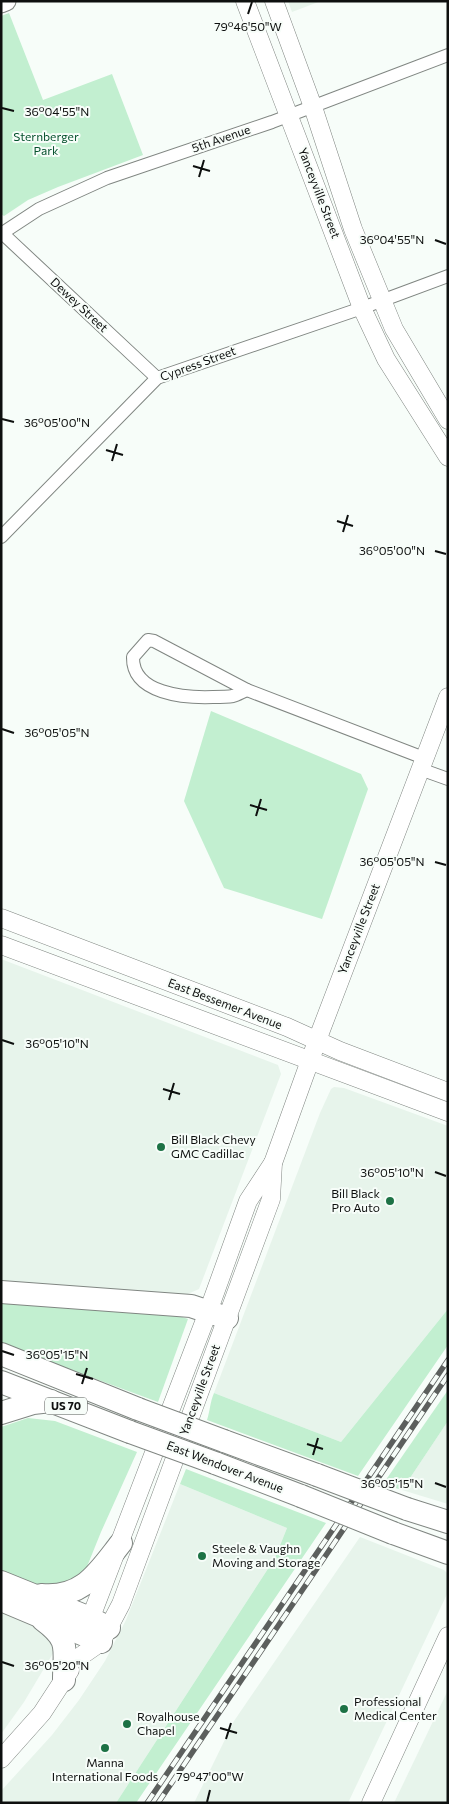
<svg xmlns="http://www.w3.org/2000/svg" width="449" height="1804" font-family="Commissioner,sans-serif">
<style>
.built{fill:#e7f4eb}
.green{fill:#c2efd0}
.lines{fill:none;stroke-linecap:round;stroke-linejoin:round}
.street-casing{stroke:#808682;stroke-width:14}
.secondary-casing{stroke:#808682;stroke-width:19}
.primary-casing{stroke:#808682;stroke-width:21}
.highway-casing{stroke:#808682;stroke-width:24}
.street{stroke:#fff;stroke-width:12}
.secondary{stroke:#fff;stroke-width:18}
.primary{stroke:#fff;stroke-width:19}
.highway{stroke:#fff;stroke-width:22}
.rail-casing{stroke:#5c5f5d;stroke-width:5.5}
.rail{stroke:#f7fdf9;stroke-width:4;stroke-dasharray:11;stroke-linecap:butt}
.highway-bridge-casing{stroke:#808682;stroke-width:24;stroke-linecap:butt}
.highway-bridge{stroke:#fff;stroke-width:22}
.ticks{fill:none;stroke:#0e100f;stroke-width:2}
.poi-dot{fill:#1d7245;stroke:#f7fdf9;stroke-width:2}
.labels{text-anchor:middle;stroke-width:4;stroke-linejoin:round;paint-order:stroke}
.shield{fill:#f7fdf9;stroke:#545755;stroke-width:1}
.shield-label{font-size:11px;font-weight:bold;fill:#0e100f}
.park-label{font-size:12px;fill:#05512d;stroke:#f7fdf9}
.street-label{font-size:12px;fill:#0e100f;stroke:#f7fdf9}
.poi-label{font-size:12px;fill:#0e100f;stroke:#f7fdf9;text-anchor:start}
.ticks-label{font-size:12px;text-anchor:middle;fill:#0e100f;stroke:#f7fdf9;stroke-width:4;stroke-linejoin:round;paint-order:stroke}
</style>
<rect width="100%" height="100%" fill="#f7fdf9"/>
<g class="built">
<path d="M288 1H321L292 12Z"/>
<path d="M1 959 278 1065 281 1074 199 1289 181 1297 1 1285Z"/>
<path d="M334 1087 344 1088 448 1126V1309L341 1442 214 1393 320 1113 331 1089Z"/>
<path d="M448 1421V1504L402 1490Z"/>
<path d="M180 1484 287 1528 275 1558 116 1803H1V1791L52 1735 79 1700 105 1661 126 1620Z"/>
<path d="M360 1537 444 1570 448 1574V1592L348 1803H194L234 1721Z"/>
<path d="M1 1613 41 1628 49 1636 55 1650 24 1702 1 1734Z"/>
<path d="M448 1690V1803H394Z"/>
</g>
<g class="green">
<path d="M9 13 43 100 112 74 143 155 58 187 28 200 4 216 1 214V16Z"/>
<path d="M211 711 361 774 368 789 322 919 224 888 184 801Z"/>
<path d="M1 1301 176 1315 188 1319 158 1402 1 1344Z"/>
<path d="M448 1309V1345L358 1476 207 1420C210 1411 210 1402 214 1393L341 1442Z"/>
<path d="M448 1390V1421L402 1490 383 1484Z"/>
<path d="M28 1418 55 1421 137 1452 101 1532 84 1574 44 1590 1 1576V1427Z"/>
<path d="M186 1469 326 1523 136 1803H116L275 1558 287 1528 180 1484Z"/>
</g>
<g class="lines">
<g class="street-casing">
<g id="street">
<path d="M1 232 157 378"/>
<path d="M1 234 39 209 107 178 272 122 448 55"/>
<path d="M1 537 157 378 362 308 448 276"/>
<path d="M148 640 154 641 247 690C242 692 237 695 233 696 227 697 219 697 213 697 185 698 132 694 133 657Z"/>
<path d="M247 690 424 758"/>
<path d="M420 769 448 779"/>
</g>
</g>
<g class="secondary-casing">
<g id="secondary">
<path d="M245 1 362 308 386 359 448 457"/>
<path d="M274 1 313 107 353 229 394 329 448 420"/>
<path d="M1 918 287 1027 340 1051 448 1092"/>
<path d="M1 945 448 1112"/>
<path d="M86 1630 208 1312 248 1201 273 1163"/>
<path d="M78 1658 101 1642 121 1604 271 1199 273 1163 321 1030 448 697"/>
<path d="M1 1759 42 1713 70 1670"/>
<path d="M371 1803 448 1636"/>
</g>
</g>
<g class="primary-casing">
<path id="primary" d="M1 3 6 1"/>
</g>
<g class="highway-casing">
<g id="highway">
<path d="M1 1292 191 1306 227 1318"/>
<path d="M1 1354 138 1409"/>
<path d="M1 1382 130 1432"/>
<path d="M1 1413 33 1403 51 1401"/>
<path d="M224 1441 317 1475"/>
<path d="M215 1463 301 1496"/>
<path d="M407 1509 448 1522"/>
<path d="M393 1533 448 1553"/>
<path d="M1 1582 90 1618 109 1628"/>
<path d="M41 1595C83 1599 98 1572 121 1543"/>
<path d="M1 1600 101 1642"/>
<path d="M43 1620C71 1641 64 1648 64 1680"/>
</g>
</g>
<use href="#street" class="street"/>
<use href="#secondary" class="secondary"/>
<use href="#primary" class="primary"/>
<use href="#highway" class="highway"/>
<g class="rail-casing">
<g id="rail">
<path d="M147 1803 448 1360"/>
<path d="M158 1803 448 1375"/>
</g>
</g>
<use href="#rail" class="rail"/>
<g class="highway-bridge-casing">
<g id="highway-bridge">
<path d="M138 1409 224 1441"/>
<path d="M130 1432 215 1463"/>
<path d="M317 1475 407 1509"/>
<path d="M301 1496 393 1533"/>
</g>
</g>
<use href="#highway-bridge" class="highway-bridge"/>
</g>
<path class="ticks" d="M248 14 252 2M2 108 14 111M193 166 210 171M199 177 204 160M435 240 446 244M2 419 14 422M106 450 123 455M112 461 117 444M337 521 353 526M343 532 348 515M435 551 446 554M2 729 14 733M250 805 267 810M256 816 261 799M435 862 446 865M2 1040 14 1044M163 1089 180 1094M169 1100 174 1083M435 1172 446 1176M2 1351 14 1355M76 1374 93 1379M82 1384 87 1368M307 1444 323 1449M313 1455 318 1438M435 1483 446 1487M2 1662 14 1666M220 1728 237 1733M226 1739 231 1723M207 1802 210 1790"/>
<g class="poi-dot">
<circle cx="161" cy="1147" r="5"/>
<circle cx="390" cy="1201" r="5"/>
<circle cx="202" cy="1556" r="5"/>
<circle cx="344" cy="1709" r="5"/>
<circle cx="127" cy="1724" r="5"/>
<circle cx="105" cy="1748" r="5"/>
</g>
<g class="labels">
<rect class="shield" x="45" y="1397.5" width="42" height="17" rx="4"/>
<g class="shield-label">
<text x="66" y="1410">US 70</text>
</g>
<g class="park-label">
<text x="46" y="141">Sternberger<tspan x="46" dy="14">Park</tspan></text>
</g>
<g class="street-label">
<text transform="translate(221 139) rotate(-19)" y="4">5th Avenue</text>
<text transform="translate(319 193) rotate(69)" y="4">Yanceyville Street</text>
<text transform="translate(79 305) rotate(43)" y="4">Dewey Street</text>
<text transform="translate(198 364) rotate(-20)" y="4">Cypress Street</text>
<text transform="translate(359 929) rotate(-69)" y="4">Yanceyville Street</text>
<text transform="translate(225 1004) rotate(21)" y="4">East Bessemer Avenue</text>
<text transform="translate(200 1390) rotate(-70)" y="4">Yanceyville Street</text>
<text transform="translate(225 1467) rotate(21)" y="4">East Wendover Avenue</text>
</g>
<g class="poi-label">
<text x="171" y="1144">Bill Black Chevy<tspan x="171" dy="14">GMC Cadillac</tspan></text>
<text x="380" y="1198" text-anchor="end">Bill Black<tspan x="380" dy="14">Pro Auto</tspan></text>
<text x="212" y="1553">Steele &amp; Vaughn<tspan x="212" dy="14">Moving and Storage</tspan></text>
<text x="354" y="1706">Professional<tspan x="354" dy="14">Medical Center</tspan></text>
<text x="137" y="1721">Royalhouse<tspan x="137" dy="14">Chapel</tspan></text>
<text x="105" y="1767" text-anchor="middle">Manna<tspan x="105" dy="14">International Foods</tspan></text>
</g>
</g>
<g class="ticks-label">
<text x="248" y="31">79°46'50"W</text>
<text x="57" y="116">36°04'55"N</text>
<text x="392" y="244">36°04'55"N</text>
<text x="57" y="427">36°05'00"N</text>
<text x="392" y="555">36°05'00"N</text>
<text x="57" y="737">36°05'05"N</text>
<text x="392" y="866">36°05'05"N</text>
<text x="57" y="1048">36°05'10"N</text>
<text x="392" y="1177">36°05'10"N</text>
<text x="57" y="1359">36°05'15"N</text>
<text x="392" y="1488">36°05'15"N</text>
<text x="57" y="1670">36°05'20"N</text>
<text x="210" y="1781">79°47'00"W</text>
</g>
<rect width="449" height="1804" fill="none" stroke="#0e100f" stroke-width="5"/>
</svg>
